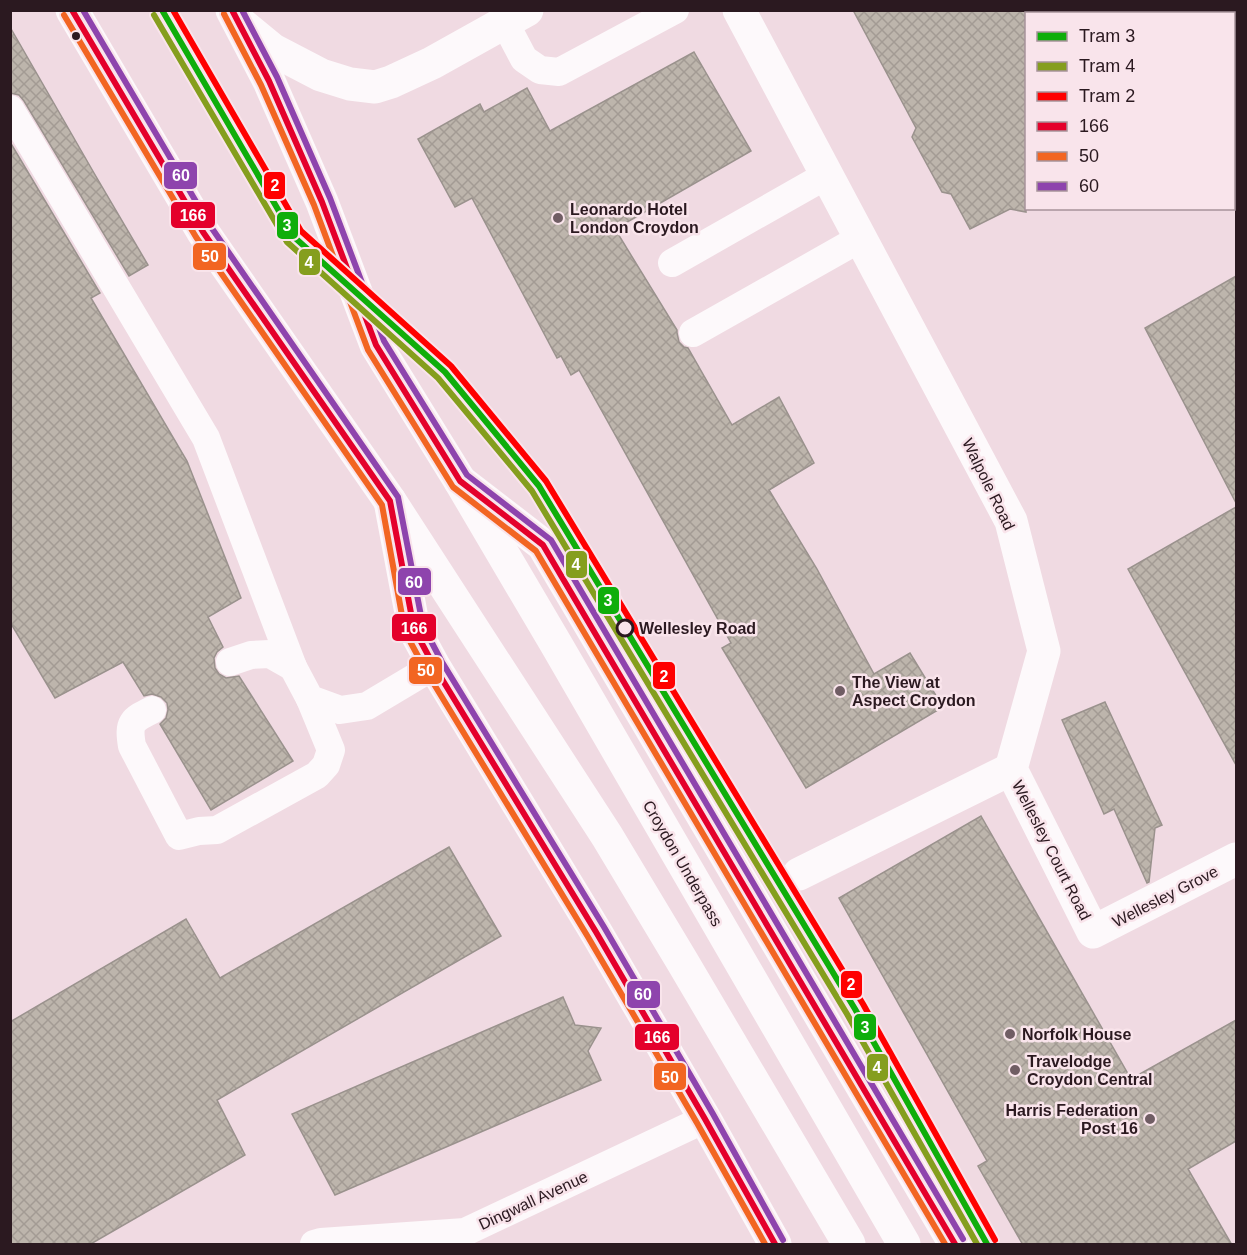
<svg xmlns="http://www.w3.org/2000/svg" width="1247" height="1255" font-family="Arial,sans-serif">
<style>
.building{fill:url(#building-cross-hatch);stroke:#9a928d;stroke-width:1.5}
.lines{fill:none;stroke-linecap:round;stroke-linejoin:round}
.service{stroke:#fdf9fb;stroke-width:28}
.pedestrian{stroke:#fdf9fb;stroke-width:33}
.minor{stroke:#fdf9fb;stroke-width:33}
.primary{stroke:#fdf9fb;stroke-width:33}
.bus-1-casing{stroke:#f9e4eb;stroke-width:10}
.bus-2-casing{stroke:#f9e4eb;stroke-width:10}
.bus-3-casing{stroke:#f9e4eb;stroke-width:10}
.bus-1{stroke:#e4002b;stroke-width:6}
.bus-2{stroke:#f26522;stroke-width:6}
.bus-3{stroke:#8e44ad;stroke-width:6}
.tram-1-casing{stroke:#f9e4eb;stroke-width:10}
.tram-2-casing{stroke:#f9e4eb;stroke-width:10}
.tram-3-casing{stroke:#f9e4eb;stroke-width:10}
.tram-1{stroke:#0fae0b;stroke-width:6}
.tram-2{stroke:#859e1e;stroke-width:6}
.tram-3{stroke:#f00;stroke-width:6}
.bus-dot{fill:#2b1920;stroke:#f9e4eb;stroke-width:2}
.poi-dot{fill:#705d64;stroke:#f9e4eb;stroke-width:2}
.stop-dot{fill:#f9e4eb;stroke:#2b1920;stroke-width:3}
.labels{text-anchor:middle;stroke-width:5;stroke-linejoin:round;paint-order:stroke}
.poi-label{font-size:16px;font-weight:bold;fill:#2b1920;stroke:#f9e4eb;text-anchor:start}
.street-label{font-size:16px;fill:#2b1920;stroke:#f9e4eb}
.stop-label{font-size:16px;font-weight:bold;fill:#2b1920;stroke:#f9e4eb;text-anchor:start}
.line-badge{stroke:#f9e4eb;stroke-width:2}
.badge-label{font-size:16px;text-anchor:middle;font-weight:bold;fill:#fff}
</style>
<defs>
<pattern id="building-cross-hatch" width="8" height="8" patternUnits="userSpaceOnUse" patternTransform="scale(1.5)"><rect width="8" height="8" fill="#bdb5ac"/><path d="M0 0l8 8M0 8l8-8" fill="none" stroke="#a39b94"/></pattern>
</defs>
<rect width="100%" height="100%" fill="#f0dae2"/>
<g class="building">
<path d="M853 10H1026V212L1010 209 970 229 951 194 942 192 912 137 916 128Z"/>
<path d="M10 27 94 173 148 265 129 276 24 101 19 95 10 93Z"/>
<path d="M694 52 751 151 615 229 677 330V333L679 342 684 347 688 348 732 425 779 397 814 463 769 490 817 569 874 674 910 653 943 707 806 788 722 648 731 643 579 370 571 375 561 356 557 358 472 198 455 207 418 139 480 104 484 112 527 88 550 131Z"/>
<path d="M10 142 100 293 91 298 187 461 241 598 208 617 223 647 217 652 214 658 215 668 219 674 226 678 239 676 293 761 211 810 160 724 166 718 168 710 167 703 161 697 152 694 144 696 123 662 55 698 10 622Z"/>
<path d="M1236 276V503L1145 328Z"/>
<path d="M1236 507V765L1128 569Z"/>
<path d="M1105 702 1162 825 1155 828 1149 882 1147 883 1114 809 1104 814 1062 720Z"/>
<path d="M981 816 1131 1079 1236 1020V1141L1188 1169 1232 1245H1023L978 1166 987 1161 839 898Z"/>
<path d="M449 847 501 936 217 1100 245 1155 89 1245H10V1022L186 919 220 978Z"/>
<path d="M563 997 575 1025 601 1028 588 1051 601 1080 335 1195 292 1114Z"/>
</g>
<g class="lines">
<g class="service">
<path d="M505 23 524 59 540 70 559 72 675 10"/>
<path d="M10 109 206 438 293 667 310 699 340 710 367 706 434 666"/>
<path d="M672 263 827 175"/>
<path d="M693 333 861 238"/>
<path d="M230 662 251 655 270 654 293 667"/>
<path d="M152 710C132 720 128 722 132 746L179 836 199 831 217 830 317 775 326 765 331 750 310 699"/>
<path d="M314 1244 321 1242 465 1232 705 1119"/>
</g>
<path class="pedestrian" d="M799 874 1011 769"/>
<g class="minor">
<path d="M739 10 1011 521 1044 651 1011 769 1093 932 1236 859"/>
<path d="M239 22 273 50 321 75 350 84 375 87 391 82 432 63 527 10"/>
<path d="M460 481 543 545 955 1244"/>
<path d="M390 501 414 629 434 666 596 932 705 1119 775 1244"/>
</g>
<g class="primary">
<path d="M72 10 203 232 390 501 607 836 682 961 849 1244"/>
<path d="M232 10 269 81 322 202 376 345 460 481 556 644 904 1244"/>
</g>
<g class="bus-1-casing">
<g id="bus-1">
<path d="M72 10 203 232 390 501 414 629 434 666 596 932 705 1119 775 1244"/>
<path d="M232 10 269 81 322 202 376 345 460 481 543 545 955 1244"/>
</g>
</g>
<g class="bus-2-casing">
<g id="bus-2">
<path d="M224 14 261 85 314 205 368 350 453 487 536 551 945 1244"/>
<path d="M64 15 196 237 382 505 405 632 426 671 588 937 697 1123 765 1244"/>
</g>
</g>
<g class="bus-3-casing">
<g id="bus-3">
<path d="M83 10 211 227 398 497 423 626 442 662 604 927 713 1114 783 1240"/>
<path d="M242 10 277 77 330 198 384 341 467 475 551 540 963 1239"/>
</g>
</g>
<use href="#bus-1" class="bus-1"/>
<use href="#bus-2" class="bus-2"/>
<use href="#bus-3" class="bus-3"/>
<g class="tram-1-casing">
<path id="tram-1" d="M162 10 294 237 445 372 539 486 855 1009 987 1244"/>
</g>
<g class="tram-2-casing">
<path id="tram-2" d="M154 15 287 242 438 378 532 491 847 1014 977 1244"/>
</g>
<g class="tram-3-casing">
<path id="tram-3" d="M173 10 301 231 451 366 546 481 863 1004 995 1240"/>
</g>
<use href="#tram-1" class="tram-1"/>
<use href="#tram-2" class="tram-2"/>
<use href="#tram-3" class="tram-3"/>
</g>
<circle class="bus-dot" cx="76" cy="36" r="5"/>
<g class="poi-dot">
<circle cx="558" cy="218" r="6"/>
<circle cx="840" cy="691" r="6"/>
<circle cx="1010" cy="1034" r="6"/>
<circle cx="1015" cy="1070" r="6"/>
<circle cx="1150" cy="1119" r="6"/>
</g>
<circle class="stop-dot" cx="625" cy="628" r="8"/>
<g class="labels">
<g class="poi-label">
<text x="570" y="215">Leonardo Hotel<tspan x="570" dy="18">London Croydon</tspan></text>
<text x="852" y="688">The View at<tspan x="852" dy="18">Aspect Croydon</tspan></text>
<text x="1022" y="1040">Norfolk House</text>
<text x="1027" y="1067">Travelodge<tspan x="1027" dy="18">Croydon Central</tspan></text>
<text x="1138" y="1116" text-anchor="end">Harris Federation<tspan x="1138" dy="18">Post 16</tspan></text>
</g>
<g class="street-label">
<text transform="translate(989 484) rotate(64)" y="6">Walpole Road</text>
<text transform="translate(1052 850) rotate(63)" y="6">Wellesley Court Road</text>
<text transform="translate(683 863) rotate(60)" y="6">Croydon Underpass</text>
<text transform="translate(1165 896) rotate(-27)" y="6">Wellesley Grove</text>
<text transform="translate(533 1200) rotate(-25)" y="6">Dingwall Avenue</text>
</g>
<g class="stop-label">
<text x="639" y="634">Wellesley Road</text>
</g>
</g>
<g class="line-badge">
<rect x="163" y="161" width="35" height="29" rx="6" fill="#8e44ad"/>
<rect x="263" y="171" width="23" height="29" rx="6" fill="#f00"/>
<rect x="170" y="201" width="46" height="28" rx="6" fill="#e4002b"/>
<rect x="276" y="211" width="23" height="29" rx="6" fill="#0fae0b"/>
<rect x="192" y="242" width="35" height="29" rx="6" fill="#f26522"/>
<rect x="298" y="248" width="23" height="28" rx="6" fill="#859e1e"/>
<rect x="565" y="550" width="23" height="29" rx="6" fill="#859e1e"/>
<rect x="397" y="567" width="35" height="29" rx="6" fill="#8e44ad"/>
<rect x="597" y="586" width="23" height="29" rx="6" fill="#0fae0b"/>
<rect x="391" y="613" width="46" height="29" rx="6" fill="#e4002b"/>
<rect x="408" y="656" width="35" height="29" rx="6" fill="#f26522"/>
<rect x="652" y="661" width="24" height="29" rx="6" fill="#f00"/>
<rect x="840" y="970" width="23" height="29" rx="6" fill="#f00"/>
<rect x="626" y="980" width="35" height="29" rx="6" fill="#8e44ad"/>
<rect x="853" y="1013" width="24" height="28" rx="6" fill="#0fae0b"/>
<rect x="634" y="1023" width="46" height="28" rx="6" fill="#e4002b"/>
<rect x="866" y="1053" width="23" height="29" rx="6" fill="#859e1e"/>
<rect x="653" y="1062" width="34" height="29" rx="6" fill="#f26522"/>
</g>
<g class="badge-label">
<text x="181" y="181">60</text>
<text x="275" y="191">2</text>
<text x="193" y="221">166</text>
<text x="287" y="231">3</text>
<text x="210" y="262">50</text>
<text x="309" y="268">4</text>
<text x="576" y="570">4</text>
<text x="414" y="588">60</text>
<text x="608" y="606">3</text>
<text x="414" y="634">166</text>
<text x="426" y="676">50</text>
<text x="664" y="682">2</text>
<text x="851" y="990">2</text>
<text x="643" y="1000">60</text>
<text x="865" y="1033">3</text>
<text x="657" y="1043">166</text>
<text x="877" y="1073">4</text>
<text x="670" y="1083">50</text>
</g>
<rect width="1247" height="1255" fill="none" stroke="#2b1920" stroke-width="24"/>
<rect x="1025" y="12" width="210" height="198" fill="#f9e4eb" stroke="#a7939a" stroke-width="1.5"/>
<rect x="1037" y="32" width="30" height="9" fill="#0fae0b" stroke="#a7939a" stroke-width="1.5"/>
<text x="1079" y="42" font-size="18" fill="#2b1920">Tram 3</text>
<rect x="1037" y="62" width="30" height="9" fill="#859e1e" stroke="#a7939a" stroke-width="1.5"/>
<text x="1079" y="72" font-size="18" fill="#2b1920">Tram 4</text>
<rect x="1037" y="92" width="30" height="9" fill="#ff0000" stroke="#a7939a" stroke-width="1.5"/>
<text x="1079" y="102" font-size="18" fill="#2b1920">Tram 2</text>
<rect x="1037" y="122" width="30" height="9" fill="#e4002b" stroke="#a7939a" stroke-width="1.5"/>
<text x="1079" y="132" font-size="18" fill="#2b1920">166</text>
<rect x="1037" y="152" width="30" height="9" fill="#f26522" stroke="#a7939a" stroke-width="1.5"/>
<text x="1079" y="162" font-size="18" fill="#2b1920">50</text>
<rect x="1037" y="182" width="30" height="9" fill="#8e44ad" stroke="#a7939a" stroke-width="1.5"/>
<text x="1079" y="192" font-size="18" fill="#2b1920">60</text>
</svg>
